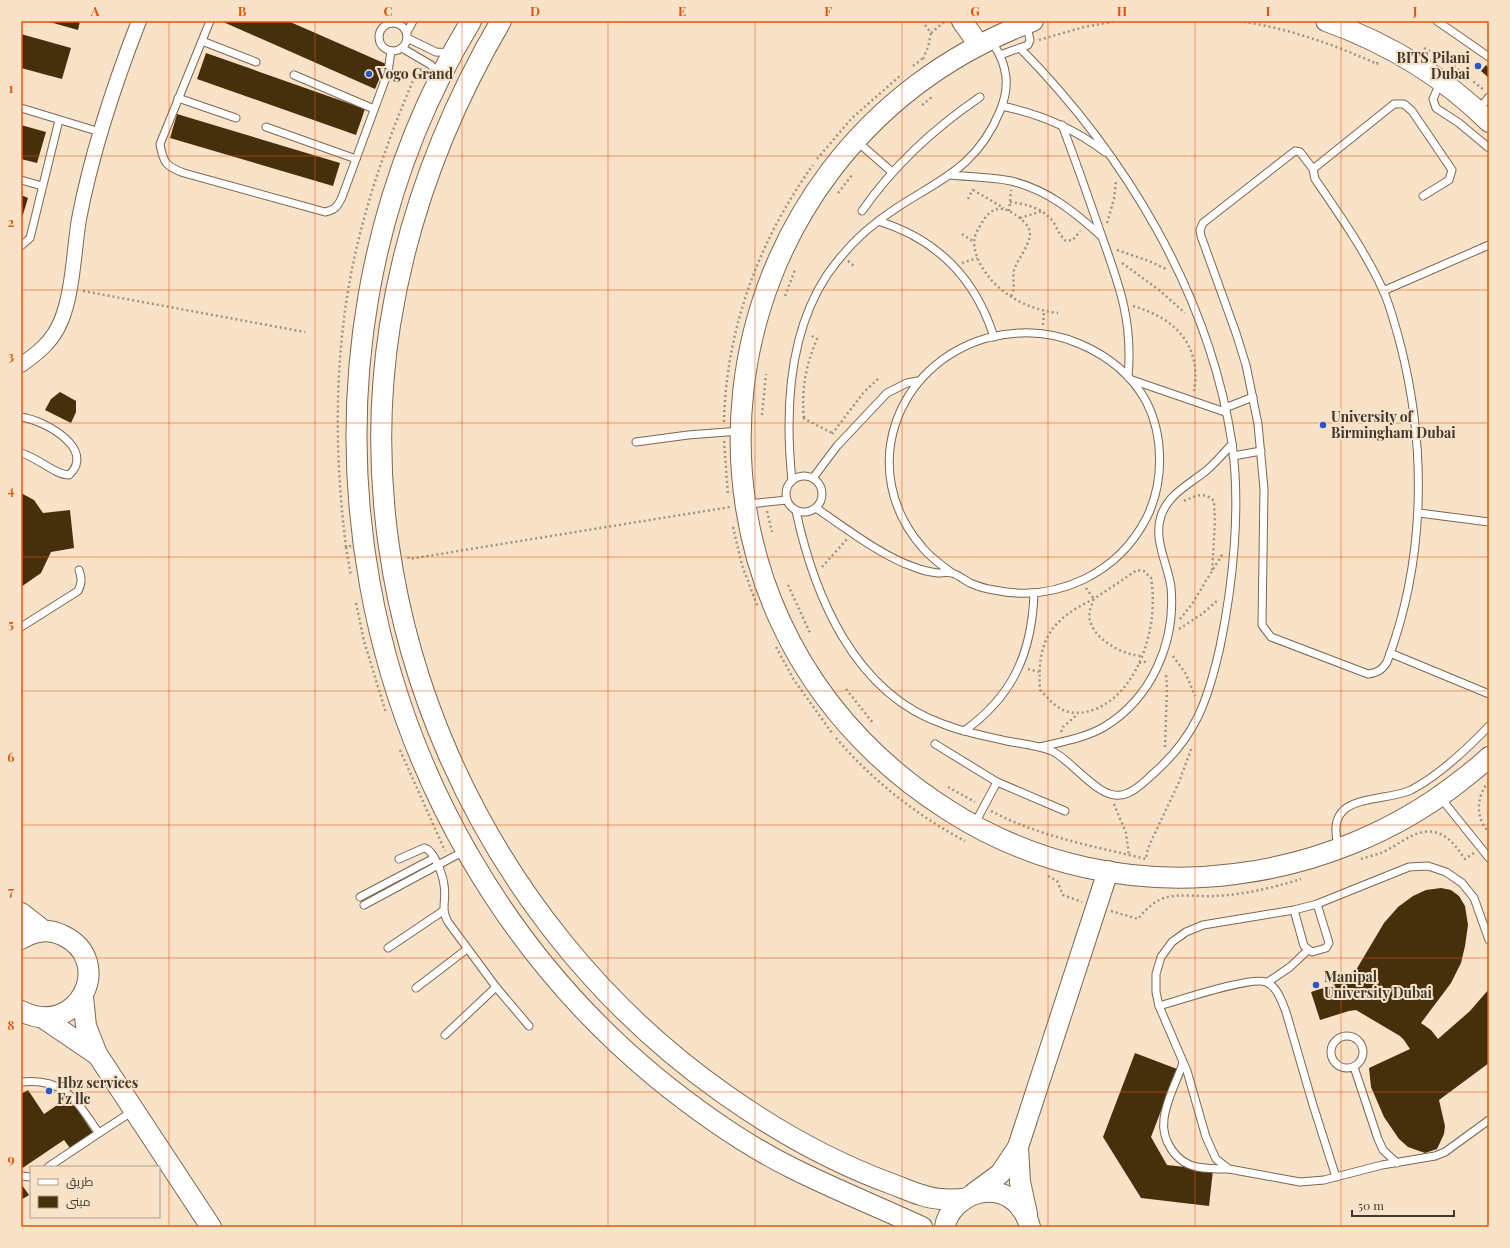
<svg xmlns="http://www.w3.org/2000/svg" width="1510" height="1248" font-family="'Playfair Display',Cairo,serif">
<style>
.building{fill:#462f0b}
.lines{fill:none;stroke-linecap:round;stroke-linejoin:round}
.lane-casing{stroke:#7b6851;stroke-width:9}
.street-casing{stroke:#7b6851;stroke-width:16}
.secondary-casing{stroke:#7b6851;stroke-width:22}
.path{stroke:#a29380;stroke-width:2.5;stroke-dasharray:2 3;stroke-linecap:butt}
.lane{stroke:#fff;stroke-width:7}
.street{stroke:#fff;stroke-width:14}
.secondary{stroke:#fff;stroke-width:20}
.grid{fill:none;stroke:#e0570e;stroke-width:1;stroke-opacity:0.55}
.poi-dot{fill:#2a57c6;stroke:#f8e2c8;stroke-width:1.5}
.labels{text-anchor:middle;stroke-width:4;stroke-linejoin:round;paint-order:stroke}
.poi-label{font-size:14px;font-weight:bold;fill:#40382e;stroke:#f8e2c8;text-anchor:start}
.neatline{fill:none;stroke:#e0570e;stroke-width:1.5}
.grid-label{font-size:13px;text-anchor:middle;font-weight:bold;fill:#e0570e}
</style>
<rect width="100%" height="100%" fill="#f8e2c8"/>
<g class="building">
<path d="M46 21H80L78 30Z"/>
<path d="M221 21H288L386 64 375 89Z"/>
<path d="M21 34 71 48 62 79 21 68Z"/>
<path d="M206 53 365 109 356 135 197 79Z"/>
<path d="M1486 65 1489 68V78L1481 71Z"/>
<path d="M177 114 340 163 333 186 170 138Z"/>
<path d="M21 125 46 132 37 163 21 159Z"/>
<path d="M21 195 28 198 21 221Z"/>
<path d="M60 392 76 401V412L71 423 45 410 51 399Z"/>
<path d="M21 493 34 500 43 513 70 510 74 548 51 552 41 573 21 587Z"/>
<path d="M1441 888 1451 890 1459 896 1465 906 1468 925 1465 946 1461 963 1451 983 1421 1023 1431 1030 1438 1039 1470 1011 1489 989V1063L1439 1100 1445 1126 1444 1134 1437 1149 1425 1153 1408 1147 1399 1139 1384 1117 1371 1087 1369 1068 1410 1049 1404 1040 1400 1036 1356 1010 1349 1011 1320 1020 1311 992 1345 981 1356 970 1384 923 1398 907 1413 896 1426 890Z"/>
<path d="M1135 1053 1177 1069 1151 1137 1167 1165 1213 1170 1209 1206 1141 1198 1103 1137Z"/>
<path d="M28 1090 44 1114 69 1097 93 1133 70 1148 64 1140 21 1169V1094Z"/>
<path d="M22 1185 29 1195 21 1200V1186Z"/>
</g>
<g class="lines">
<g class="lane-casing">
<g id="lane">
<path d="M210 21 160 144C163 163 167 167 184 173L325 212C335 210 338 206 342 197L388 72 391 51"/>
<path d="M1437 21 1489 57"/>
<circle cx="393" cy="37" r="14"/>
<path d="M407 32 413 21"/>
<path d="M407 38 436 52 453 53"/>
<path d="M202 41 256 62"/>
<path d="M402 48 431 65 440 78"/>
<path d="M1000 55 1028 45 1030 40 1027 27"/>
<path d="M294 75 374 109"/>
<path d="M1440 83 1433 99 1436 108 1459 123 1489 148"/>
<path d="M178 98 236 118"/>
<path d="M1002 106C1040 114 1074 128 1105 152"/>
<path d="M21 108 100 132"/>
<path d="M1478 110 1489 97"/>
<path d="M1062 125C1076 162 1089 199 1102 237 1120 287 1133 322 1128 377"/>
<path d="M266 127 356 159"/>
<path d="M860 144 892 172"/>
<path d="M1313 169 1300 152 1295 151 1203 223 1200 230 1201 236 1236 333 1246 365 1258 424 1264 489 1262 625 1271 637 1368 674C1377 673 1382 670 1387 662 1425 562 1427 450 1401 347 1396 328 1391 308 1383 290 1365 251 1339 214 1315 179L1313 169 1394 104H1404L1412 111 1452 170 1449 180 1423 196"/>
<path d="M949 175C970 177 991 177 1011 181 1046 189 1075 212 1101 236"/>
<path d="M21 180 42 186"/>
<path d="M862 211C894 165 933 129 980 97"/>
<path d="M878 221C937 239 975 277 994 337"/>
<path d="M21 246 30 238 59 120"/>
<path d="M1383 291 1489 245"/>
<path d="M1132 380 1225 412"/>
<path d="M1225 408 1253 397"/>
<path d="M21 417C44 420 97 449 69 475 55 475 37 457 21 453"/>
<path d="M636 442 688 435 740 431"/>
<path d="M1233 456 1261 451"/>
<circle cx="804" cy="494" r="18"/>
<path d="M813 478 837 446 887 393 907 383 918 381"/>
<path d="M792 481C785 413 788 334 827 275 841 255 857 237 877 222 926 183 973 177 1000 111 1010 87 1008 67 994 45"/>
<path d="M748 504 787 500"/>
<path d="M816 508C844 527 883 557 914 567 921 570 929 572 938 573 942 573 948 572 952 573 959 575 964 580 970 583 977 586 986 589 994 590 1056 603 1118 574 1147 517 1164 482 1164 436 1146 401 1131 374 1108 356 1080 344 1050 331 1018 330 987 338 894 365 857 472 922 547 930 557 941 565 952 573"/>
<path d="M796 511C814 595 854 693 943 724 963 732 985 736 1007 741 1022 744 1037 745 1052 751 1075 762 1102 806 1128 793 1138 789 1146 780 1154 773 1196 736 1208 700 1220 647 1233 584 1241 508 1232 443 1209 293 1125 155 1020 48"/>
<path d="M1419 513 1489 522"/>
<path d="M21 627 78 591C82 583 82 578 79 570"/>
<path d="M1390 653 1489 694"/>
<path d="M964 731C1013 696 1032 653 1034 593"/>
<path d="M935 744 997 782 1065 811"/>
<path d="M1040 747C1061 742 1085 738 1104 727 1152 698 1176 642 1171 587 1168 565 1153 539 1161 516 1168 494 1190 484 1207 470 1216 462 1224 453 1232 444"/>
<path d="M1440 797 1489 858"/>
<path d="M974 825 997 782"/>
<path d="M1338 847C1336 835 1333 822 1342 812 1354 797 1392 799 1411 790 1440 775 1467 749 1489 726"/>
<path d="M399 859 424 848C434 849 443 876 444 885 447 900 440 908 448 922L496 987 529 1026"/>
<path d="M360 897 434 858"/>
<path d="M364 905 466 850"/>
<path d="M1294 910 1304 946 1312 952 1326 948 1329 943 1317 904"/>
<path d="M1489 940 1474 898 1462 883 1446 872 1428 866 1409 867 1317 904 1294 910 1203 925 1186 932 1172 942 1161 957 1156 974V992L1159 1006 1187 1071 1206 1137 1216 1159 1229 1169 1300 1182 1324 1180 1382 1165 1435 1156 1445 1152 1489 1120"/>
<path d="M388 948 443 911"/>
<path d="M1268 982 1290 967 1308 950"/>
<path d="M416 988 467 949"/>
<path d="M1159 1006C1178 1001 1250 976 1266 982 1277 986 1282 1002 1286 1012L1313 1105 1336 1177"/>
<path d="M445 1035 496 987"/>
<circle cx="1347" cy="1052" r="16"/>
<path d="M1183 1063C1177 1081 1166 1100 1164 1119 1161 1140 1176 1163 1197 1167 1207 1169 1218 1169 1228 1169"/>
<path d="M1354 1067 1378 1139 1383 1150 1397 1163"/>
<path d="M21 1082C65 1077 76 1101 99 1133L48 1167"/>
<path d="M99 1133 133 1111"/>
<path d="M21 1176 31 1177"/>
</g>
</g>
<g class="street-casing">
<path id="street" d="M21 365C38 353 53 341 61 321 73 293 74 249 79 219 92 151 114 85 139 21"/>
</g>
<g class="secondary-casing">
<g id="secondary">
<path d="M471 21C262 367 348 824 658 1079 700 1113 745 1145 794 1169 836 1190 879 1207 922 1227"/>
<path d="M501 21C446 115 407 217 390 325 344 619 482 923 723 1093 775 1130 832 1162 892 1184 908 1190 924 1198 941 1199 949 1200 956 1199 964 1199"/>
<path d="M962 21 979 45"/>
<path d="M1033 21C688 152 634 611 948 810 1033 865 1135 887 1235 874 1316 864 1395 832 1459 782 1469 774 1480 766 1489 757"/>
<path d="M1326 21C1387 43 1443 76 1489 122"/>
<path d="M21 913 44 931"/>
<path d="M21 939C34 931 48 928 62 935 117 960 78 1040 21 1011"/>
<path d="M83 997 86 1026 97 1054 211 1227"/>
<path d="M43 1018 96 1054"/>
<path d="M1018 1147 1020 1182 1027 1214"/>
<path d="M974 1193 1000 1174 1018 1147 1108 871"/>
<path d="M945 1227C946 1219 951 1211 956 1206 983 1180 1021 1191 1030 1227"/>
</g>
</g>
<g class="path">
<path d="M922 21 931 33 945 21"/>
<path d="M1239 21C1287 28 1333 44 1377 64L1378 61"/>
<path d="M1039 40 1084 27 1117 21"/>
<path d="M1424 48 1445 59 1484 90"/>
<path d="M923 59 928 47 931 33"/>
<path d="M913 66 922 59"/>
<path d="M922 105 932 97"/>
<path d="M817 159 852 118 901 75"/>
<path d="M973 190 1004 208"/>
<path d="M838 193 852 175"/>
<path d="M968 199 973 189"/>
<path d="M1010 202C1026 204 1044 208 1054 223 1058 230 1060 236 1066 241L1073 240 1080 231"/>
<path d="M1009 211 1011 190"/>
<path d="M1020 218 1042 211"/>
<path d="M1107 223 1114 199 1116 181"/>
<path d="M962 234 974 242"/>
<path d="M1117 250 1149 261 1166 269"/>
<path d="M848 261 855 267"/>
<path d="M962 263 977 258"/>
<path d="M1122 263 1159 290 1185 313"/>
<path d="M83 291 305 332"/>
<path d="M785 296 795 270"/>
<path d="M1011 296C1016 288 1012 279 1014 270 1018 258 1029 247 1030 234 1030 227 1025 223 1021 219 1003 204 991 205 980 226 977 231 974 236 974 243 975 254 979 264 986 273 1002 296 1030 310 1058 313"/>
<path d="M1133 306C1175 318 1202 345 1194 391"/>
<path d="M1043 325 1044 312"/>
<path d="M762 415 766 374"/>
<path d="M803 418 834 434"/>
<path d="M804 418C801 390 806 365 817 339L810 335"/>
<path d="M724 422C726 329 759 240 813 165"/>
<path d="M832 434 864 392 878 379"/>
<path d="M724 441 728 496"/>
<path d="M1184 501C1195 496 1204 491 1214 501L1215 521 1212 572"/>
<path d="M767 511 772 532"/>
<path d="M733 527 742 565 758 608"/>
<path d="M351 546 346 547C335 460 334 371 349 285 362 211 388 138 418 69"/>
<path d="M346 547 351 576"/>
<path d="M408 557 409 559 730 507"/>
<path d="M822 567 847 539"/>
<path d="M788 585 811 635"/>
<path d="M1086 588 1094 599"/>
<path d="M1094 599C1049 620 1037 642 1040 690 1047 697 1053 705 1063 710 1074 715 1087 713 1098 708 1141 688 1159 623 1151 578L1144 571 1137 570 1094 599C1090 608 1087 617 1092 626 1099 642 1125 655 1141 656"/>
<path d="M356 603 364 641 386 713"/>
<path d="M1180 619 1192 604 1223 553"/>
<path d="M1179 629 1202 614 1218 600"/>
<path d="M776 647 794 680 832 733"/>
<path d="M1173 656 1186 674 1195 696"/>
<path d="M1139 663 1149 661"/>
<path d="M1028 669 1039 672"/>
<path d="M846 689 873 723"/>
<path d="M1061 732 1063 727 1078 714"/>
<path d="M836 738C872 780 916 815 965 841"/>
<path d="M1165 747 1167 688 1166 672"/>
<path d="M400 750 445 851"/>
<path d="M1489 782C1476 795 1475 819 1489 832"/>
<path d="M948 787 975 802"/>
<path d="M1114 804 1126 833 1129 856"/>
<path d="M991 811C1040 837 1093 846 1146 859L1148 848 1179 782 1192 747"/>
<path d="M1361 859C1367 857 1375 855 1381 853 1402 844 1421 822 1444 836 1453 841 1459 851 1465 859L1474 853"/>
<path d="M1048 876 1057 881 1063 895 1082 902"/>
<path d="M1111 911 1138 919C1145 910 1153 902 1164 898 1178 893 1198 897 1213 896 1243 895 1272 888 1301 879"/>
</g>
<use href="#lane" class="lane"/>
<use href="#street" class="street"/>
<use href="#secondary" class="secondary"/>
</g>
<path class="grid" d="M169 21V1227M315 21V1227M462 21V1227M608 21V1227M755 21V1227M902 21V1227M1048 21V1227M1195 21V1227M1341 21V1227M21 156H1489M21 290H1489M21 423H1489M21 557H1489M21 691H1489M21 825H1489M21 958H1489M21 1092H1489"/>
<g class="poi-dot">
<circle cx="1478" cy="66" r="4"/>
<circle cx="369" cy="74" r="4"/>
<circle cx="1323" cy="425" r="4"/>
<circle cx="1316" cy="985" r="4"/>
<circle cx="49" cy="1091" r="4"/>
</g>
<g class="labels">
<g class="poi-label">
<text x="1470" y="63" text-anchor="end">BITS Pilani<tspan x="1470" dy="16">Dubai</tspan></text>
<text x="377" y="79">Vogo Grand</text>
<text x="1331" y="422">University of<tspan x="1331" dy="16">Birmingham Dubai</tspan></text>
<text x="1324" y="982">Manipal<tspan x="1324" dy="16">University Dubai</tspan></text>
<text x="57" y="1088">Hbz services<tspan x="57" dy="16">Fz llc</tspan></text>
</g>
</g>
<rect width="1510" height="1248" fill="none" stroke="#f8e2c8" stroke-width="44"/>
<rect x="30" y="1166" width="130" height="52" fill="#f8e2c8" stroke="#ae9e8a"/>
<rect x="38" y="1179" width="20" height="6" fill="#ffffff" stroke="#ae9e8a"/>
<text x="66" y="1186" font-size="12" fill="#40382e">طريق</text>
<rect x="38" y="1196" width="20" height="12" fill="#462f0b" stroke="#ae9e8a"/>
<text x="66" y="1206" font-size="12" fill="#40382e">مبنى</text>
<path d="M1352 1210v6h102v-6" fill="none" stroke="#40382e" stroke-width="2"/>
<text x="1358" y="1210" font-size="12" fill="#40382e" stroke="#f8e2c8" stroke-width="3" paint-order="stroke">50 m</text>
<rect x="22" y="22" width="1466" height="1204" class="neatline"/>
<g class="grid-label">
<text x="95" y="16">A</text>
<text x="242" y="16">B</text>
<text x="388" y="16">C</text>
<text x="535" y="16">D</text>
<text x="682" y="16">E</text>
<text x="828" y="16">F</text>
<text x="975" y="16">G</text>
<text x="1122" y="16">H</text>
<text x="1268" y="16">I</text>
<text x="1415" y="16">J</text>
<text x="11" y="93">1</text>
<text x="11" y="227">2</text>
<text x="11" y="361">3</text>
<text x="11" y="495">4</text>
<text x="11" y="629">5</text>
<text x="11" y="762">6</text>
<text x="11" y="896">7</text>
<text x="11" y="1030">8</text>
<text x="11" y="1164">9</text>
</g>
</svg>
